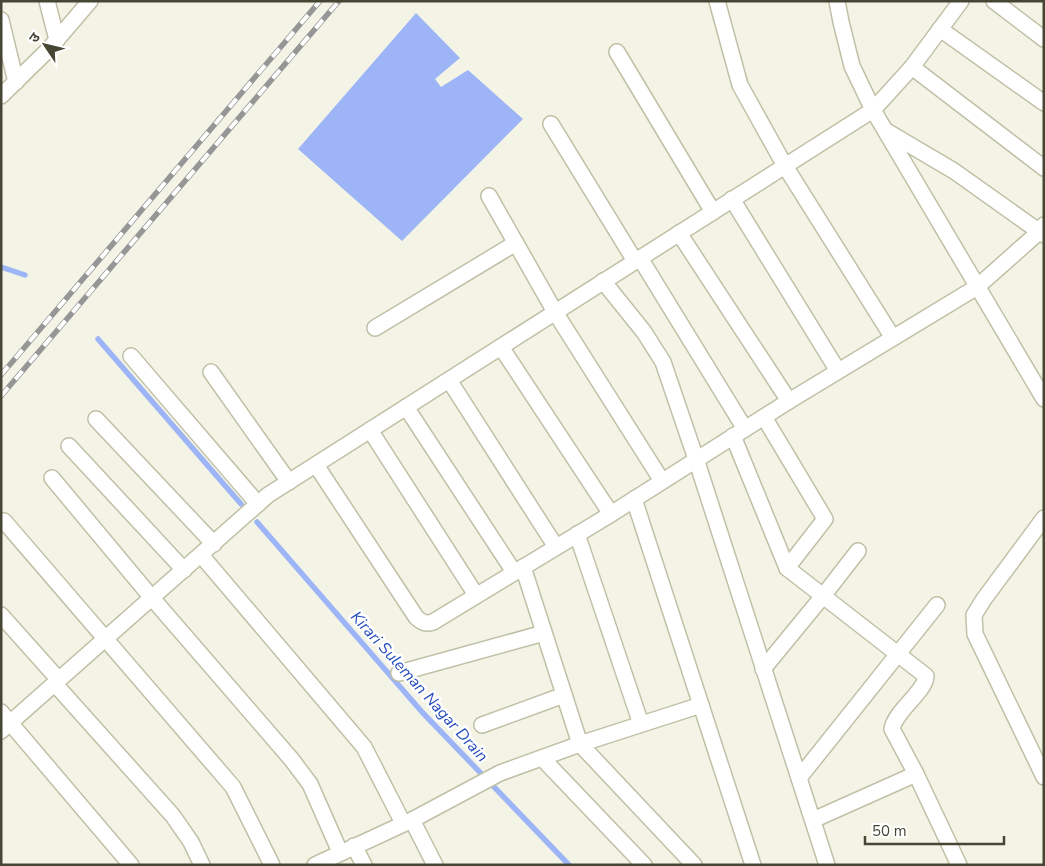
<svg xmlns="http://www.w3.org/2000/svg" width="1045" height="866" font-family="'Nunito Sans','Noto Sans Devanagari',sans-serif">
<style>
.water{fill:#9db5f6}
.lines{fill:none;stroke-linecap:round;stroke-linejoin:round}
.stream{stroke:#9db5f6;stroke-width:5.5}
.street-casing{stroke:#c0c0a7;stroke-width:18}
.street{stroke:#fff;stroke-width:15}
.rail-casing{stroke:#969696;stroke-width:5.5}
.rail{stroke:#fff;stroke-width:4;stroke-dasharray:11;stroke-linecap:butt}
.labels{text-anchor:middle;stroke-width:5;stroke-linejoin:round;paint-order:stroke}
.water-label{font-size:16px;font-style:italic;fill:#254cbc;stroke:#fff}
</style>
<rect width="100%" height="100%" fill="#f4f4e6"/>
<path class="water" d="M416 13 460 58 435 79 441 87 468 70 523 119 402 241 298 149Z"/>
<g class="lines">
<g class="stream">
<path d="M1 267 25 275"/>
<path d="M98 339 241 504"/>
<path d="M257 522 422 712 569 865"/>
</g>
<g class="street-casing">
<g id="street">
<path d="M47 1 57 40"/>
<path d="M717 1 740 85 785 166 893 338"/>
<path d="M837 1 841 22 852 66 873 110 1044 399"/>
<path d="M994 1 1044 39"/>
<path d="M1 20 16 82"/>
<path d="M940 29 1044 103"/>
<path d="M617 52 713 212"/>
<path d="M912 67 1044 168"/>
<path d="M1 96 49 49 90 1"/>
<path d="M551 124 635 261"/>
<path d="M888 132 954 171 1044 235"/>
<path d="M489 196 555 312 662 481"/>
<path d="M732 199 838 371"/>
<path d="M679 233 789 401"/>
<path d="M640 258 745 429"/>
<path d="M603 281 644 332 663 362 696 459 827 865"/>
<path d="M375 328 516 243"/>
<path d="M501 347 611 514"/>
<path d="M131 356 258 504"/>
<path d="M211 372 289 482"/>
<path d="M449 380 556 547"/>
<path d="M406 407 514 572"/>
<path d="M764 417 825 519 787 568"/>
<path d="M96 419 214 544"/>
<path d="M370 430 476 595"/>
<path d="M733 436 787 568 926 676C926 691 895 711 892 729L916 774 959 865"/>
<path d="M69 446 184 570"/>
<path d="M316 465 416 617C422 623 426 624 433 622L611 514 789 401 977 287 1039 232 1044 225"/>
<path d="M52 478 152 598 292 760 310 784 340 852"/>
<path d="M634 499 753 865"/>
<path d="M1044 518 984 599 974 615 975 634 1044 777"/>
<path d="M4 521 233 787 272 865"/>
<path d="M577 534 641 724"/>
<path d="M201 555 364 747 403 823"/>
<path d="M523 567 580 744 694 865"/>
<path d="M1 615 59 680"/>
<path d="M763 669 823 596 858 551"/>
<path d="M399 673 544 633"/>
<path d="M55 684 173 816 191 842 202 865"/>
<path d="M1 712 131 865"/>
<path d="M482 725 564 695"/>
<path d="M1 731 268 495 873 110 912 67 961 1"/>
<path d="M542 758 644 865"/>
<path d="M799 778 937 605"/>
<path d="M412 820 435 865"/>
<path d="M813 820 916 774"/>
<path d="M354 846 364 865"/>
<path d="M315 865 412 820 500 773 580 744 701 705"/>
</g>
</g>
<use href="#street" class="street"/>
<g class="rail-casing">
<g id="rail">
<path d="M1 375 320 1"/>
<path d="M1 396 339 1"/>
</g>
</g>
<use href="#rail" class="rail"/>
</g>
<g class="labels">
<g class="water-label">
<text transform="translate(420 686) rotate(48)" y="6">Kirari Suleman Nagar Drain</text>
</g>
</g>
<rect width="1045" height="866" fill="none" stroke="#474634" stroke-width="5"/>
<g transform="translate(45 45) rotate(305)" stroke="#ffffff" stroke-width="4" paint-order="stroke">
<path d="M0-4L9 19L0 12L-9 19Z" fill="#474634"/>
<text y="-8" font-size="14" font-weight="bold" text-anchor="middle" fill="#474634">उ</text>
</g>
<path d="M865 836v8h139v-8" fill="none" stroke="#474634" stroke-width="2.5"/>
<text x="872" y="836" font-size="15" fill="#474634" stroke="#ffffff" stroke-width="4" paint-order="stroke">50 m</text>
</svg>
